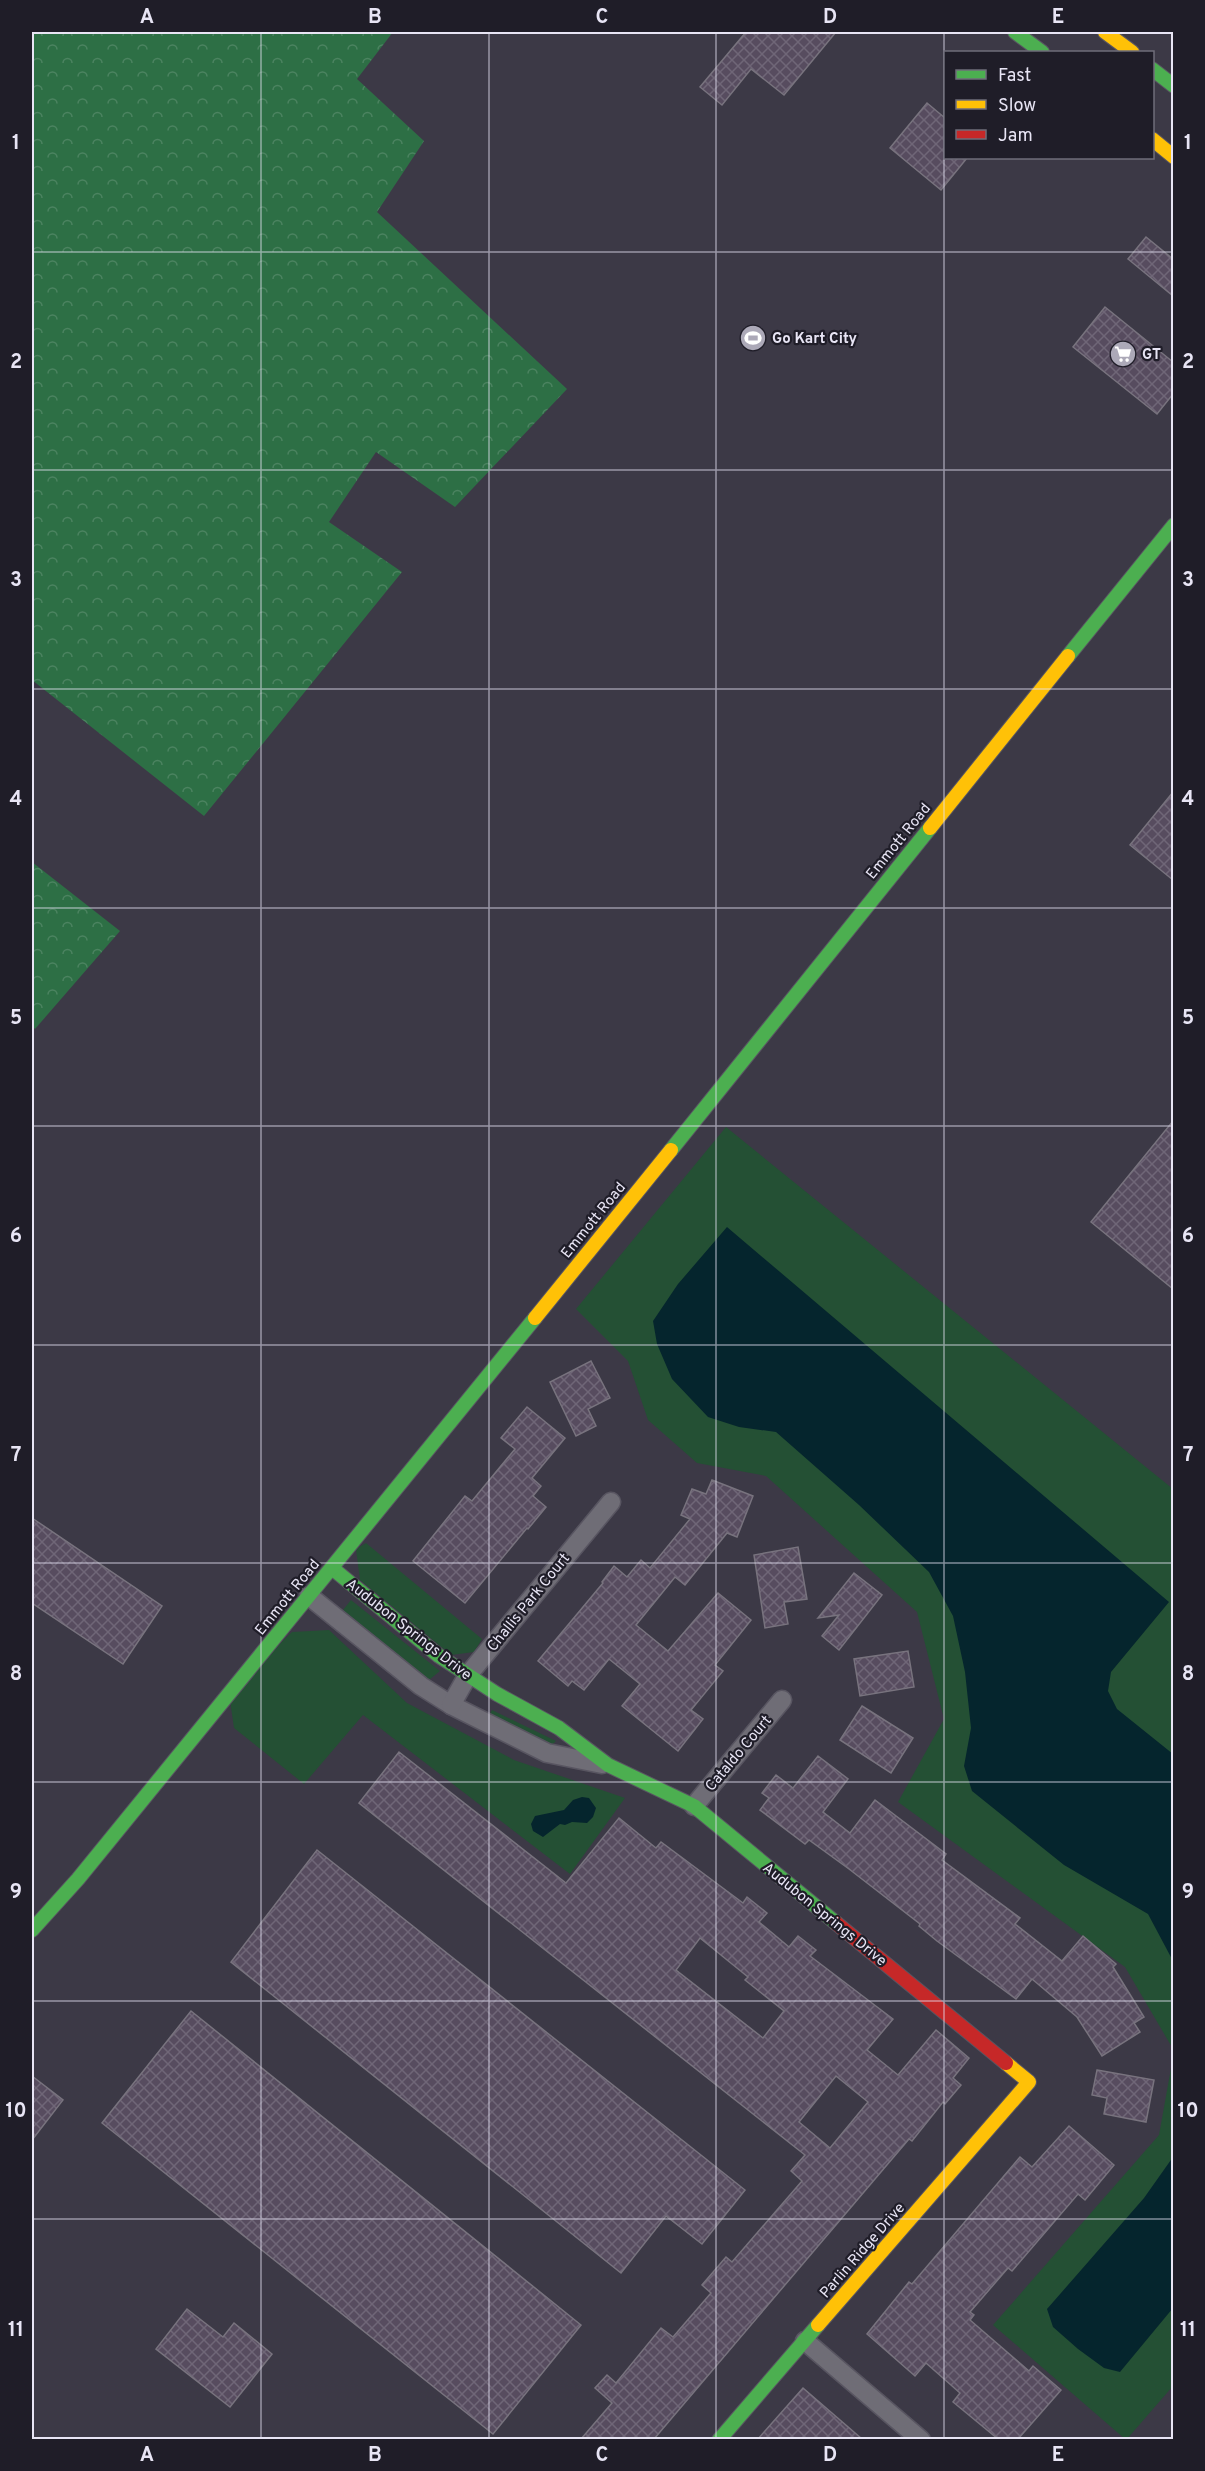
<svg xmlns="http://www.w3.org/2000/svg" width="1205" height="2471" font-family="Overpass,sans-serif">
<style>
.green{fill:#245034}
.forest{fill:url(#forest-crowns)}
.water{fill:#05252d}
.building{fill:url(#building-cross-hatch);stroke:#78737e;stroke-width:1.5;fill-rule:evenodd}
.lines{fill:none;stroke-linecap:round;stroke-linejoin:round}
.street-casing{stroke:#585561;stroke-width:21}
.fast-casing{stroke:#585561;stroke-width:16}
.slow-casing{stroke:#585561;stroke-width:16}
.jam-casing{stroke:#585561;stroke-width:16}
.street{stroke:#6f6d76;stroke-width:18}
.fast{stroke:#4caf50;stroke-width:14}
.slow{stroke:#ffc107;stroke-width:14}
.jam{stroke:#c62828;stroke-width:14}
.grid{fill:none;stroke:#e8e5f5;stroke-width:1.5;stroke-opacity:0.55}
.labels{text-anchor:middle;stroke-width:4.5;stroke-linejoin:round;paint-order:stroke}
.poi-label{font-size:15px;font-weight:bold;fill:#e8e5f5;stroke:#1f1d28;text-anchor:start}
.street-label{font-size:15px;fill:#e8e5f5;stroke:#1f1d28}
.neatline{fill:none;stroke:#e8e5f5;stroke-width:2}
.grid-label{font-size:20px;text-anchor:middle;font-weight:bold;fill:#e8e5f5}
</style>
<defs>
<pattern id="forest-crowns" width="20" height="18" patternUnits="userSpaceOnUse" patternTransform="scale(1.5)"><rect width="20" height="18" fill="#2d6f45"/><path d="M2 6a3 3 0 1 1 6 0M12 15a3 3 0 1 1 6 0" fill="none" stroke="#4b8360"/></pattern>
<pattern id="building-cross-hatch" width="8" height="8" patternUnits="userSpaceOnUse" patternTransform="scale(1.5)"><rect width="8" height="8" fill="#574c5f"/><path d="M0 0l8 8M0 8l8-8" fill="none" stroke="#6f6677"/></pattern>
</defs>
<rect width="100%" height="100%" fill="#3c3946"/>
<g class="green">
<path d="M726 1127 1173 1489V2049L1125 1967 898 1802 944 1719 917 1612 766 1476 697 1463 648 1420 628 1361 576 1309Z"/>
<path d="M366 1543 482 1639 474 1652 451 1655 360 1580 356 1549Z"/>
<path d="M351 1600 440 1671 429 1680 343 1610Z"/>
<path d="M329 1630 407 1703 514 1760 625 1798 570 1874 363 1715 304 1784 234 1728 229 1694 292 1632Z"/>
<path d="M492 1710 556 1741 551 1746 488 1717Z"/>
<path d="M1173 2057V2386L1127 2439H1125L993 2325 1159 2135Z"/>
</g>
<g class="forest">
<path d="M32 32H393L357 79 424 141 377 212 567 389 455 507 376 452 329 522 402 572 204 816 32 680Z"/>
<path d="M32 862 120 931 35 1029 32 1026Z"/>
</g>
<g class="water">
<path d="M727 1227 1169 1602 1111 1672 1108 1691 1117 1709 1173 1754V1961L1148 1914 1064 1865 972 1791 964 1766 971 1728 965 1672 953 1616 929 1572 859 1505 776 1432 739 1427 708 1417 672 1379 657 1344 653 1321 678 1284Z"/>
<path d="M582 1797 589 1798 596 1808 593 1817 587 1823 572 1822 565 1825 560 1824 543 1837 533 1831 531 1824 535 1816 564 1810 573 1800Z"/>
<path d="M1173 2157V2308L1120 2372 1104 2368 1078 2349 1053 2327 1047 2309 1144 2198Z"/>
</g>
<g class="building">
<path d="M746 32H836L784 95 751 69 722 105 700 87Z"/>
<path d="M927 103 945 118V158H967L941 190 890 148Z"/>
<path d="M1146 237 1173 259V296L1128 259Z"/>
<path d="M1105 307 1173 362V394L1157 414 1073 347Z"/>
<path d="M1173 792V880L1130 845Z"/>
<path d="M1173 1121V1289L1091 1222Z"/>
<path d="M591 1361 610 1398 588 1409 596 1426 576 1436 550 1382Z"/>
<path d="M527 1407 565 1438 532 1478 541 1486 533 1496 546 1507 528 1529 527 1528 465 1603 413 1561 465 1496 472 1501 515 1449 501 1438Z"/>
<path d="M712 1480 753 1496 737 1537 727 1533 685 1585 675 1577 636 1625 668 1651 718 1593 751 1620 715 1665 723 1671 691 1710 703 1719 678 1751 622 1706 640 1684 609 1659 584 1690 572 1681 568 1686 538 1661 603 1583 602 1582 614 1566 627 1577 641 1560 650 1568 690 1519 681 1515 692 1489 706 1494Z"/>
<path d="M32 1518 162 1606 123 1664 32 1603Z"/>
<path d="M798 1547 807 1599 784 1602 788 1624 765 1628 754 1555Z"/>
<path d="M854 1573 882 1595 839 1650 822 1636 839 1615 818 1618Z"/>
<path d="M908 1651 914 1687 860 1696 854 1659Z"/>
<path d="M862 1706 913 1738 891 1773 840 1740Z"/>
<path d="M399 1752 566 1883 619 1818 656 1848 661 1842 743 1903 747 1897 767 1913 759 1922 789 1947 798 1936 816 1950 810 1956 893 2019 867 2050 898 2075 936 2030 969 2058 953 2078 961 2085 945 2104 943 2102 912 2141 909 2139 654 2439H581L612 2403 595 2388 607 2375 616 2383 661 2328 673 2337 711 2293 702 2285 726 2257 732 2262 802 2181 791 2171 805 2155 359 1803ZM700 1938 748 1977 745 1980 784 2011 763 2038 676 1970ZM836 2076 868 2102 830 2148 799 2122Z"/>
<path d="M818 1756 848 1779 823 1812 850 1833 875 1800 946 1854 942 1860 1020 1918 1015 1924 1062 1961 1083 1936 1116 1964 1113 1967 1144 2017 1134 2023 1140 2032 1102 2056 1077 2017 1032 1979 1016 1999 937 1941 919 1926 920 1924 849 1869 809 1840 805 1844 760 1810 769 1798 762 1793 776 1775 793 1788Z"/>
<path d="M317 1850 745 2190 702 2244 666 2216 621 2273 231 1962Z"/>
<path d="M191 2011 581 2325 493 2434 102 2123Z"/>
<path d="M1097 2070 1154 2080 1146 2122 1104 2114 1107 2098 1092 2095Z"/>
<path d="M32 2076 63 2100 32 2140Z"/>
<path d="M1069 2126 1114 2165 1085 2200 1078 2194 1012 2271 1008 2268 970 2312 974 2315 970 2320 1029 2371 1033 2366 1061 2390 1018 2439H998L953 2402 960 2393 926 2363 915 2376 867 2334 909 2282 912 2284 1020 2157 1032 2167Z"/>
<path d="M187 2309 223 2337 234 2323 272 2354 230 2407 156 2349Z"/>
<path d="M803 2388 862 2439H758Z"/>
</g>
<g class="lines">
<g class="street-casing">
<g id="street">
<path d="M309 1596 421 1686 451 1705 547 1753 602 1764"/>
<path d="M451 1705 468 1675 611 1502"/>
<path d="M694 1806 782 1700"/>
<path d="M805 2341 921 2440"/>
</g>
</g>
<g class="fast-casing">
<g id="fast">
<path d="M1015 32 1042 52"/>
<path d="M1152 69 1174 86"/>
<path d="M1068 656 1174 525"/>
<path d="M671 1150 930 828"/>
<path d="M332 1568 439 1656 497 1694 559 1728 608 1765 694 1806 836 1923"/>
<path d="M32 1930 78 1879 535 1318"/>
<path d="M719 2440 818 2325"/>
</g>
</g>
<g class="slow-casing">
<g id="slow">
<path d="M1105 32 1132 52"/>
<path d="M1152 139 1174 157"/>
<path d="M930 828 1068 656"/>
<path d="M535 1318 671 1150"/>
<path d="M818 2325 1029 2082 1006 2063"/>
</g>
</g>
<g class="jam-casing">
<path id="jam" d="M836 1923 1006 2063"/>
</g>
<use href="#street" class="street"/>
<use href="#fast" class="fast"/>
<use href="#slow" class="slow"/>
<use href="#jam" class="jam"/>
</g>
<path class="grid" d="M261 32V2440M489 32V2440M716 32V2440M944 32V2440M32 252H1174M32 470H1174M32 689H1174M32 908H1174M32 1126H1174M32 1345H1174M32 1563H1174M32 1782H1174M32 2001H1174M32 2219H1174"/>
<defs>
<g id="stadium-disc" transform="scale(1.35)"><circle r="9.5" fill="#aca9b8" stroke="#1f1d28"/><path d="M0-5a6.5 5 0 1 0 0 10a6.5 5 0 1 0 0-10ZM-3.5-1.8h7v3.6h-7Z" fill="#fff"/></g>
<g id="supermarket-disc" transform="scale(1.35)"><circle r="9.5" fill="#aca9b8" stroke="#1f1d28"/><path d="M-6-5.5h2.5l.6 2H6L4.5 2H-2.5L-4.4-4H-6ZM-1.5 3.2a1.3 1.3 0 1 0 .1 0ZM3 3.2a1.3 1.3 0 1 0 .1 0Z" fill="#fff"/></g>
</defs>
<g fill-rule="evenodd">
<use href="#stadium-disc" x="753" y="338"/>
<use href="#supermarket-disc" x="1123" y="354"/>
</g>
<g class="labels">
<g class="poi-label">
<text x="772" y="343">Go Kart City</text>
<text x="1142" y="359">GT</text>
</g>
<g class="street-label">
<text transform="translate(898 841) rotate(-51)" y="5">Emmott Road</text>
<text transform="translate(593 1220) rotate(-51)" y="5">Emmott Road</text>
<text transform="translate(287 1597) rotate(-51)" y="5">Emmott Road</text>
<text transform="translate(528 1602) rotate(-51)" y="5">Challis Park Court</text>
<text transform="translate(409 1629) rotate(38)" y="5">Audubon Springs Drive</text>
<text transform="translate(738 1753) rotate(-50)" y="5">Cataldo Court</text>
<text transform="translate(825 1914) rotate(39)" y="5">Audubon Springs Drive</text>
<text transform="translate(862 2250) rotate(-49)" y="5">Parlin Ridge Drive</text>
</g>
</g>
<rect width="1205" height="2471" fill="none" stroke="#1f1d28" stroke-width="66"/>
<rect x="944" y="51" width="210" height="108" fill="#1f1d28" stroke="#6f6d7a" stroke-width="1.5"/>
<rect x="956" y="70" width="30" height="9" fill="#4caf50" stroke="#6f6d7a" stroke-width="1.5"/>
<text x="998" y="81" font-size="18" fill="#e8e5f5">Fast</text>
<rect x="956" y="100" width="30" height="9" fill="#ffc107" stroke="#6f6d7a" stroke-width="1.5"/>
<text x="998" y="111" font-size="18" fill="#e8e5f5">Slow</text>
<rect x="956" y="130" width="30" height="9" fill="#c62828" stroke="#6f6d7a" stroke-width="1.5"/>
<text x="998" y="141" font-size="18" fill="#e8e5f5">Jam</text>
<rect x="33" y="33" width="1139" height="2405" class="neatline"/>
<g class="grid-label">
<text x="147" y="23">A</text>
<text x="375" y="23">B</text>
<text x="602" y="23">C</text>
<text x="830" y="23">D</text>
<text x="1058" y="23">E</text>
<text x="16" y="149">1</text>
<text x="1188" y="149">1</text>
<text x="16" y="368">2</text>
<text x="1188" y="368">2</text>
<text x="16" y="586">3</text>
<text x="1188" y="586">3</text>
<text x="16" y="805">4</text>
<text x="1188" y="805">4</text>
<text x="16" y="1024">5</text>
<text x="1188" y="1024">5</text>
<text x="16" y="1242">6</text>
<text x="1188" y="1242">6</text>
<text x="16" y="1461">7</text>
<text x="1188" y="1461">7</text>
<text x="16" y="1680">8</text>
<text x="1188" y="1680">8</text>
<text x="16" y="1898">9</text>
<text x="1188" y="1898">9</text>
<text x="16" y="2117">10</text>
<text x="1188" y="2117">10</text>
<text x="16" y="2336">11</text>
<text x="1188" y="2336">11</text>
<text x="147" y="2461">A</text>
<text x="375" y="2461">B</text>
<text x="602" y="2461">C</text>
<text x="830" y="2461">D</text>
<text x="1058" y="2461">E</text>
</g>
</svg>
